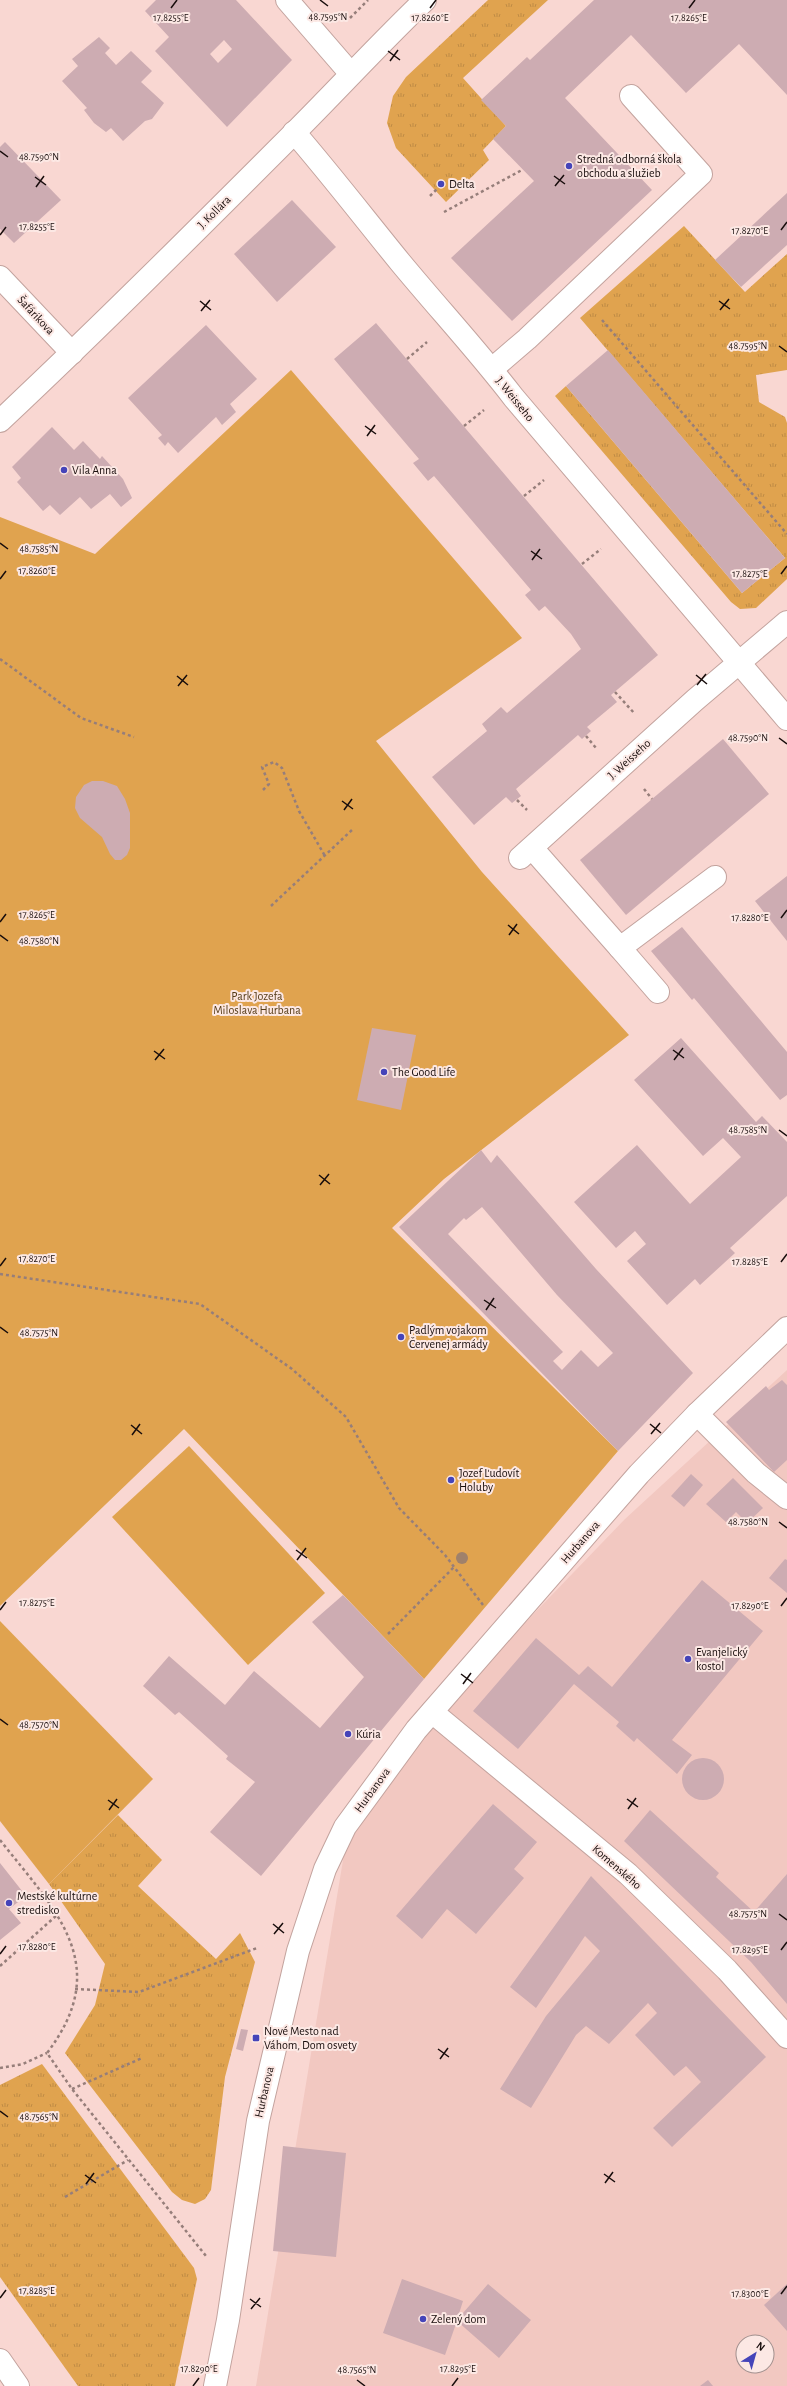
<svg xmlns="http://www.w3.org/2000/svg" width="787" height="2386" font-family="'Alegreya Sans',sans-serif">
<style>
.built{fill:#f2c8c1;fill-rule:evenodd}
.grass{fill:url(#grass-tufts)}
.park{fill:#e0a34f}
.building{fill:#cdacb2;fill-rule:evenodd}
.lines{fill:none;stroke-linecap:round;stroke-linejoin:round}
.minor-casing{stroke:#c3a39e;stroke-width:24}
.major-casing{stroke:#c3a39e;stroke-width:24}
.path{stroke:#967e7a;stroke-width:2.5;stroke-dasharray:3 3;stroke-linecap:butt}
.minor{stroke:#fff;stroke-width:22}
.major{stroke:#fff;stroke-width:22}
.tree{fill:#9f816b}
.ticks{fill:none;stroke:#180d0c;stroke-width:1.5}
.poi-dot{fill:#4544b9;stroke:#fce8e4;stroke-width:1.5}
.labels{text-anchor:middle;stroke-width:4;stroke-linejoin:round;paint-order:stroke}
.poi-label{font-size:12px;fill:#180d0c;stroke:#fce8e4;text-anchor:start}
.street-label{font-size:12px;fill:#180d0c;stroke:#fce8e4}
.park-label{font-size:12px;fill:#553b17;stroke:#fce8e4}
.ticks-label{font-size:10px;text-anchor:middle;fill:#180d0c;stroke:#fce8e4;stroke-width:4;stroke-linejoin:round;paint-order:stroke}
</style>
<defs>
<pattern id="grass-tufts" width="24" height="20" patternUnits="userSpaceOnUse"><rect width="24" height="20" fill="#e0a34f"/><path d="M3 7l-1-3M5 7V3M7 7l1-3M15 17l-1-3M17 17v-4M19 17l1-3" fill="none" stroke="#bf8b44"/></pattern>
</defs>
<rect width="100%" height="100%" fill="#f9d7d2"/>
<path class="built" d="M787 1370V2386H256L347 1836 416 1736 625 1519ZM743 2342H767V2366H743Z"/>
<g class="grass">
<path d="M488 0H548L463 78 506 126 483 150 489 160 446 202 396 148 387 123 393 96 406 77Z"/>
<path d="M684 226 745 292 787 254V370L756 375 759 402 785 417 787 423V579L756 608 740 609 731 602 555 396 566 386 742 593 785 558 580 318Z"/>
<path d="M118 1815 162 1860 138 1886 216 1959 240 1933 255 1962 225 2077 211 2190 205 2199 195 2204 182 2200 172 2192 65 2053 95 2005 105 1964 49 1884Z"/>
<path d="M42 2064 194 2268 197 2279 175 2386H78L0 2277V2085Z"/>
</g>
<g class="park">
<path d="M291 370 522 638 376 741 482 872 629 1035 444 1179 392 1228 618 1451 424 1679 184 1429 0 1606V517L95 554Z"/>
<path d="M189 1446 325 1593 248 1665 112 1517Z"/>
<path d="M0 1621 153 1779 49 1884 0 1821Z"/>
</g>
<g class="building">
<path d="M156 0H236L292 60 227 127 155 51 169 37 145 11ZM224 40 232 49 218 63 210 54Z"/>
<path d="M594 0H787V95L739 44 686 93 631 35 565 98 652 190 512 321 451 258 534 181 493 139 506 126 481 100 527 57 530 60Z"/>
<path d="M99 37 110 48 105 53 116 65 131 51 152 71 141 82 164 103 152 119 145 121 123 141 111 128 106 132 94 123 84 110 87 108 62 81 78 66 72 59Z"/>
<path d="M5 142 61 200 14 243 0 229V147Z"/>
<path d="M787 193V245L741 287 715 260Z"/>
<path d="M292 200 336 247 277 302 234 254Z"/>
<path d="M376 323 658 655 611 695 617 702 587 727 591 731 582 739 578 735 516 789 521 796 512 803 506 797 474 825 432 777 487 731 482 724 501 707 507 713 581 649 571 634 545 606 539 611 525 595 531 590 434 476 428 481 413 463 419 459 334 359Z"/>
<path d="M206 325 257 379 230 404 236 412 222 425 216 417 178 453 168 442 165 446 158 438 162 435 128 398Z"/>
<path d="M608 350 785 558 742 593 566 386Z"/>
<path d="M52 427 74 450 83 441 100 459 102 456 123 479 132 498 121 507 110 494 91 509 80 497 60 515 50 505 43 511 17 482 21 478 12 467Z"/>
<path d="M723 739 769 794 626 915 580 860Z"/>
<path d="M92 781H103L117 786 125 799 130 813V848L127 855 121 860H115L110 854 102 837 80 818 75 808 76 797 84 785Z"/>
<path d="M787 876V941L755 901Z"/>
<path d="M682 927 787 1052V1095L780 1100 694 998 692 1000 651 951Z"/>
<path d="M372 1028 416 1035 401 1110 357 1100Z"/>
<path d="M681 1038 756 1122 762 1116 787 1142V1196L730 1248 735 1253 700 1285 695 1279 667 1305 627 1261 646 1244 635 1231 616 1248 574 1202 637 1145 690 1204 741 1157 723 1138 703 1156 634 1080Z"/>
<path d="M481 1150 491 1163 497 1155 596 1269 693 1373 618 1451 399 1227ZM482 1207 557 1295 613 1353 598 1367 581 1350 562 1370 553 1361 563 1352 448 1234 464 1218 466 1220Z"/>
<path d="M782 1380 787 1385V1460L774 1472 726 1422 766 1386 769 1390Z"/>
<path d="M691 1474 703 1485 684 1507 671 1496Z"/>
<path d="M733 1478 763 1508 747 1523 736 1512 726 1522 706 1504Z"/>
<path d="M785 1559 787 1560V1593L769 1578Z"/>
<path d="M702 1580 763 1631 672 1740 692 1755 677 1774 637 1738 634 1742 616 1726 619 1722 574 1684 518 1749 473 1711 536 1638 579 1675 588 1666 612 1687Z"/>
<path d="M343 1595 424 1679 261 1876 210 1832 255 1782 226 1759 228 1756 179 1712 175 1715 143 1686 169 1656 225 1705 254 1671 320 1728 364 1677 312 1622Z"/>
<circle cx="703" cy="1779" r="21"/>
<path d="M493 1804 537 1842 514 1869 524 1878 476 1934 447 1909 422 1939 396 1916Z"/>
<path d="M650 1810 719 1873 716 1877 754 1912 787 1874V2004L751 1962 624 1841Z"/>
<path d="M0 1863 26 1896 9 1909 21 1923 0 1940Z"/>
<path d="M591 1876 766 2057 672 2147 653 2128 701 2082 686 2066 674 2076 635 2035 657 2013 648 2003 609 2044 586 2026 576 2035 531 2108 500 2089 546 2016 600 1951 585 1936 536 2008 510 1987Z"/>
<path d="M241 2029 248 2030 243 2051 236 2049Z"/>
<path d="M283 2146 346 2153 336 2257 273 2251Z"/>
<path d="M402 2279 463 2301 457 2320 488 2284 531 2320 499 2358 457 2321 445 2355 383 2333Z"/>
<path d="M787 2284V2331L764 2305Z"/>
<path d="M708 2380 713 2386H700Z"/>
</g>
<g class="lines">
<g class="minor-casing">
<g id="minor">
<path d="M287 0 351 74"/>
<path d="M294 132C331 175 365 219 400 262 438 308 478 351 514 398L787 719"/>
<path d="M0 277 72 353"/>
<path d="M492 369 527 339 701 174 631 96"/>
<path d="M532 848 620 948 715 877"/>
<path d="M520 858 695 700 787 622"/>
<path d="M620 948 658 992"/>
<path d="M697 1414 756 1473 787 1498"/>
<path d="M432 1712 628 1874 727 1970 787 2037"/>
<path d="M0 2360 18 2386"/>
<path d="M215 2386 228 2320 258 2121 298 1951 325 1869 345 1827 416 1730 639 1474 697 1414 787 1328"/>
</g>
</g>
<g class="major-casing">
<path id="major" d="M0 421C100 327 197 230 294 133 338 89 380 43 425 0"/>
</g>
<g class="path">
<path d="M350 18 368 0"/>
<path d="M430 196 441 185"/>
<path d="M444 212 522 170"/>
<path d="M602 320 787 534"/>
<path d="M407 359 427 342"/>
<path d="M464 426 484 410"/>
<path d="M524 496 544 480"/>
<path d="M582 564 601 549"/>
<path d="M0 659 81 718 134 737"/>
<path d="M615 692 635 714"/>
<path d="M586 736 596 748"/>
<path d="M644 789 652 799"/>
<path d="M263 790 269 784 262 767 274 762 282 768 299 811 325 856"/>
<path d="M517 800 527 810"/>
<path d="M271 906 353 829"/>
<path d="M0 1274 200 1304 292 1369 346 1417 399 1508 445 1555 483 1605"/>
<path d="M388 1634 454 1567"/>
<path d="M0 1840C56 1911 114 1965 47 2053L72 2089 206 2256"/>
<path d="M0 1966 57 1915"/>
<path d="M75 1989 139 1992 257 1948"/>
<path d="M0 2068 23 2064 47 2053"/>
<path d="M72 2089 142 2058"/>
<path d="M65 2197 128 2160"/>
</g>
<use href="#minor" class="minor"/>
<use href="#major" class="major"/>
</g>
<circle class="tree" cx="462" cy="1558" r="6"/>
<path class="ticks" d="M320 0 328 6M171 8 177 0M430 8 436 0M689 8 695 0M388 51 400 60M390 61 398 50M0 151 8 157M554 176 565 184M35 177 46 185M555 186 564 175M36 187 44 176M781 230 787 222M0 235 6 227M200 301 211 310M719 301 730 309M720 310 729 299M201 311 210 300M779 346 787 352M365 426 376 434M367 436 375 425M0 543 8 549M531 551 542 559M532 560 540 549M781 574 787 566M0 579 6 571M696 675 707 684M177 676 188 685M697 685 706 674M178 686 187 675M779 738 787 744M342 801 353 809M344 810 352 799M781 918 787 910M0 922 6 914M508 925 519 934M0 935 8 941M509 935 517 924M673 1050 684 1058M154 1051 165 1059M155 1060 164 1049M674 1060 683 1048M779 1130 787 1136M319 1175 330 1184M320 1185 329 1174M781 1262 787 1254M0 1266 6 1258M484 1300 496 1308M486 1310 494 1298M0 1327 8 1333M650 1424 661 1433M131 1425 142 1434M651 1434 660 1423M132 1435 140 1424M779 1522 787 1528M296 1550 307 1558M297 1560 306 1548M781 1606 787 1598M0 1610 6 1602M461 1674 473 1683M463 1684 471 1673M0 1719 8 1725M627 1799 638 1807M108 1800 119 1808M628 1809 636 1798M109 1810 117 1799M779 1914 787 1920M273 1924 284 1933M274 1934 283 1923M781 1950 787 1942M0 1954 6 1946M438 2049 449 2057M440 2059 448 2048M0 2111 8 2117M604 2174 615 2182M85 2175 96 2183M605 2183 613 2172M86 2184 94 2173M781 2294 787 2286M0 2298 6 2290M250 2299 261 2307M251 2309 260 2298M357 2380 365 2386M193 2386 199 2378M452 2386 458 2378"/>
<g class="poi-dot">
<circle cx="569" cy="166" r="4"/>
<circle cx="441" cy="184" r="4"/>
<circle cx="64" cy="470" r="4"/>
<circle cx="384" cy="1072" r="4"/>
<circle cx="401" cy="1337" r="4"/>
<circle cx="451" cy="1480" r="4"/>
<circle cx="688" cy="1659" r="4"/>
<circle cx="348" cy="1734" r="4"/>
<circle cx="9" cy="1903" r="4"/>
<rect x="252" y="2034" width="8" height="8" rx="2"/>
<circle cx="423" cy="2319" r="4"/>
</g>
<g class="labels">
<g class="poi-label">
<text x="577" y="163">Stredná odborná škola<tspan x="577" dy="14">obchodu a služieb</tspan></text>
<text x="449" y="188">Delta</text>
<text x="72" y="474">Vila Anna</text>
<text x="392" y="1076">The Good Life</text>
<text x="409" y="1334">Padlým vojakom<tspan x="409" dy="14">Červenej armády</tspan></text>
<text x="459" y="1477">Jozef Ľudovít<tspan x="459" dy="14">Holuby</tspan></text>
<text x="696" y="1656">Evanjelický<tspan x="696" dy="14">kostol</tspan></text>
<text x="356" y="1738">Kúria</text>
<text x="17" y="1900">Mestské kultúrne<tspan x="17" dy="14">stredisko</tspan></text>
<text x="264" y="2035">Nové Mesto nad<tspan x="264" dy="14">Váhom, Dom osvety</tspan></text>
<text x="431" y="2323">Zelený dom</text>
</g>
<g class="street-label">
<text transform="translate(214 212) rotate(-45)" y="4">J. Kollára</text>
<text transform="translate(36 315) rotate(47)" y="4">Šafárikova</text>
<text transform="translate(515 399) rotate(51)" y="4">J. Weisseho</text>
<text transform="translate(629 759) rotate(-42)" y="4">J. Weisseho</text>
<text transform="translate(580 1542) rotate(-49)" y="4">Hurbanova</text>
<text transform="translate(372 1790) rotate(-54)" y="4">Hurbanova</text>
<text transform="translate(617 1867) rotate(41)" y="4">Komenského</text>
<text transform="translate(264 2092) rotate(-77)" y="4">Hurbanova</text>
</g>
<g class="park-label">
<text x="257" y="1000">Park Jozefa<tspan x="257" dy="14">Miloslava Hurbana</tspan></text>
</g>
</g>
<g class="ticks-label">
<text x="328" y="20">48.7595°N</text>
<text x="171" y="21">17.8255°E</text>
<text x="430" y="21">17.8260°E</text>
<text x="689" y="21">17.8265°E</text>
<text x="39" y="160">48.7590°N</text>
<text x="37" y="230">17.8255°E</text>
<text x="750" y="234">17.8270°E</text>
<text x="748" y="349">48.7595°N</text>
<text x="39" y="552">48.7585°N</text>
<text x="37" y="574">17.8260°E</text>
<text x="750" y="577">17.8275°E</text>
<text x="748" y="741">48.7590°N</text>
<text x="37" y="918">17.8265°E</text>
<text x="750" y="921">17.8280°E</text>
<text x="39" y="944">48.7580°N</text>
<text x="748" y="1133">48.7585°N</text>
<text x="37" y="1262">17.8270°E</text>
<text x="750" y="1265">17.8285°E</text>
<text x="39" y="1336">48.7575°N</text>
<text x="748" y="1525">48.7580°N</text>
<text x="37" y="1606">17.8275°E</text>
<text x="750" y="1609">17.8290°E</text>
<text x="39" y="1728">48.7570°N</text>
<text x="748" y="1917">48.7575°N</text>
<text x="37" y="1950">17.8280°E</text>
<text x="750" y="1953">17.8295°E</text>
<text x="39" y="2120">48.7565°N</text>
<text x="37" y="2294">17.8285°E</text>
<text x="750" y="2297">17.8300°E</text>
<text x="199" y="2372">17.8290°E</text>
<text x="458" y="2372">17.8295°E</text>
<text x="357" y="2373">48.7565°N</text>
</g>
<g transform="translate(755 2354) rotate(37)"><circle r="19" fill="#fce8e4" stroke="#a1908e"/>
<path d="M0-3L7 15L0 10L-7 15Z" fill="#4544b9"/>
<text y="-6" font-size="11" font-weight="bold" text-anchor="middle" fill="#180d0c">N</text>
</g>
</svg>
